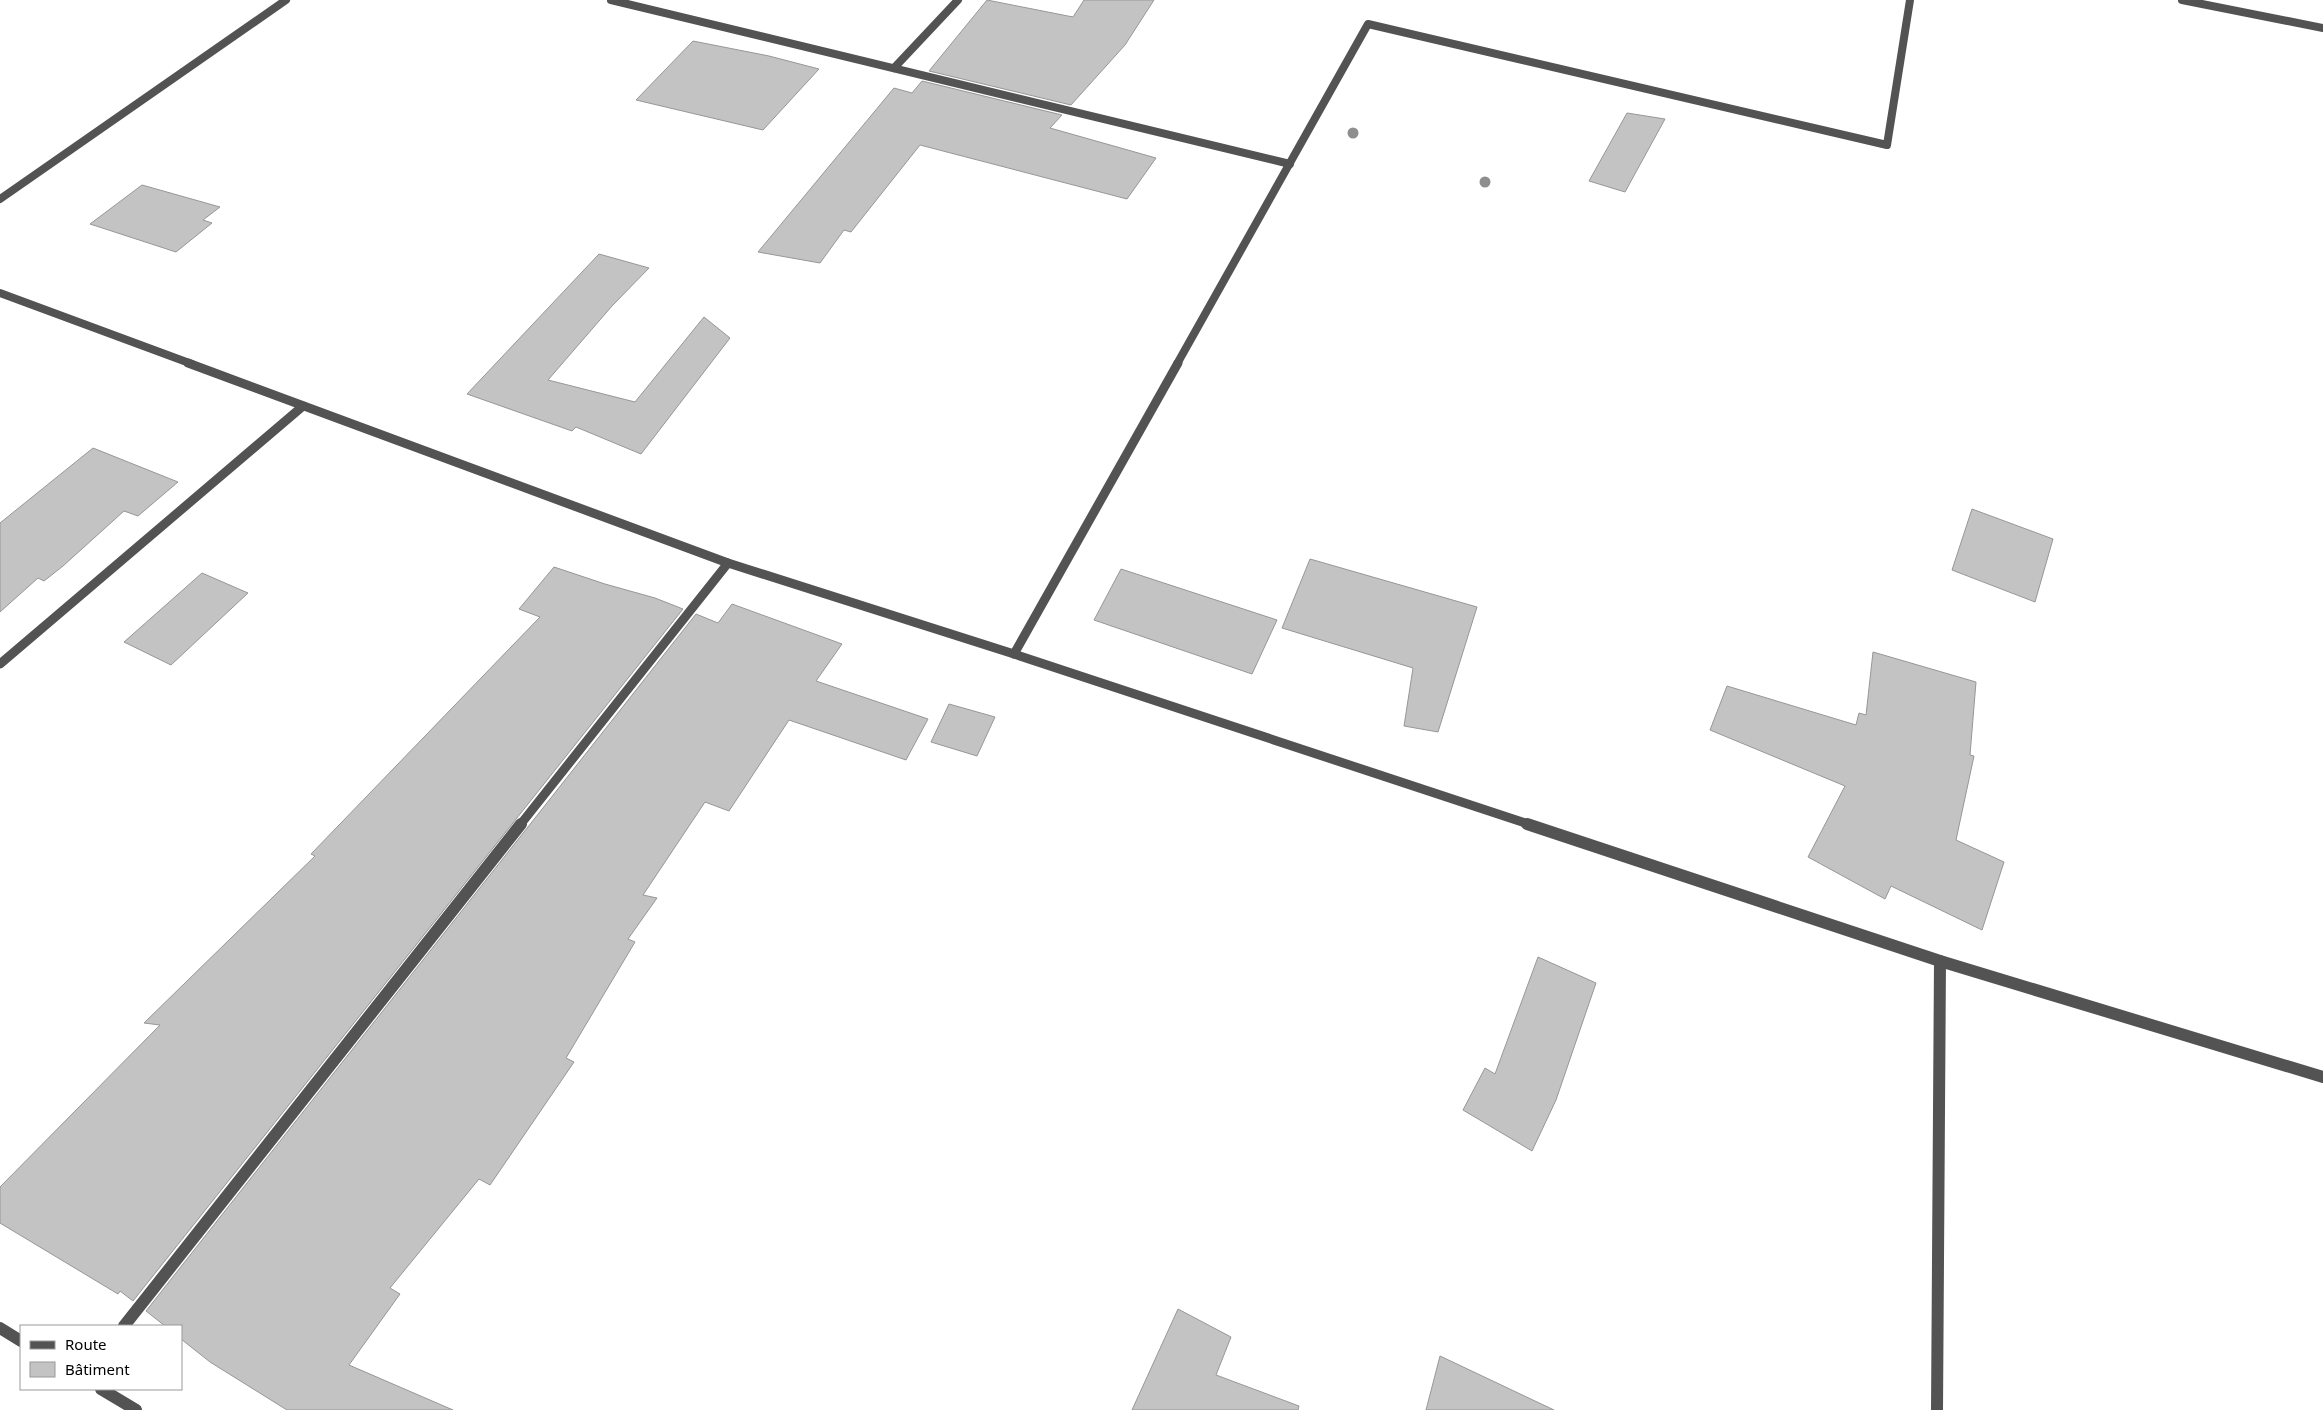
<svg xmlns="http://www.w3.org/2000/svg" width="2323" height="1410" font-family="'Noto Sans',sans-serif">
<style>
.building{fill:#c3c3c3;stroke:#979797}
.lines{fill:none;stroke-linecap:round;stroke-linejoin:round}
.minor-far2{stroke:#535353;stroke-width:8}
.minor-far1{stroke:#535353;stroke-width:9}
.minor{stroke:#535353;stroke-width:12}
.tree{fill:#8e8e8e}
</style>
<rect width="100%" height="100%" fill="#fff"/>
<g class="building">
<path d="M987 0 1073 17 1084 0H1154L1125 45 1071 105 929 71Z"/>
<path d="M693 41 769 56 819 69 763 130 636 100Z"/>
<path d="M922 81 1062 115 1050 128 1156 158 1127 199 920 145 851 232 844 230 820 263 758 252 894 88 912 93Z"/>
<path d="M1627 113 1665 119 1625 192 1589 181Z"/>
<path d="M142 185 220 207 203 220 212 223 176 252 90 224Z"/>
<path d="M599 254 649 268 612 306 548 380 635 402 704 317 730 338 641 454 576 427 572 431 467 394Z"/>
<path d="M93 448 178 482 138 516 124 511 63 566 44 581 38 578 0 612V523Z"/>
<path d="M1972 509 2053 539 2035 602 1952 570Z"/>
<path d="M1310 559 1477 607 1438 732 1404 726 1413 668 1282 628Z"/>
<path d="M554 567 605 584 655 598 683 609 133 1301 120 1291 118 1294 0 1223V1187L160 1025 144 1023 315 856 311 854 540 617 519 609Z"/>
<path d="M1121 569 1277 620 1252 674 1094 620Z"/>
<path d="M202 573 248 593 171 665 124 642Z"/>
<path d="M732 604 842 644 816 681 928 719 906 760 789 720 729 811 705 802 643 895 657 898 628 939 635 942 566 1058 574 1062 490 1185 479 1179 390 1288 400 1294 349 1365 453 1410H287L210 1362 181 1339V1326H165L146 1311 696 614 718 623Z"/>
<path d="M1873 652 1976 682 1970 755 1974 756 1956 840 2004 862 1982 930 1891 886 1885 899 1808 857 1845 786 1710 730 1727 686 1856 725 1859 713 1866 715Z"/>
<path d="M949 704 995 717 977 756 931 742Z"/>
<path d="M1538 957 1596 983 1556 1100 1532 1151 1463 1110 1485 1068 1495 1074Z"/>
<path d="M1178 1309 1231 1337 1216 1375 1299 1406 1298 1410H1132Z"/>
<path d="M1440 1356 1554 1410H1426Z"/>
</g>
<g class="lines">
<g class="minor-far2">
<path d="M611 0 1290 164"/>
<path d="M2182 0 2323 28"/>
<path d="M894 68 958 0"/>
<path d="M0 199 286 0"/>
<path d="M0 293 192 364"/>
<path d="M1177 364 1368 24 1887 145 1910 0"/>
</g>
<g class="minor-far1">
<path d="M188 363 728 563 1014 654 1531 825"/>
<path d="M1014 654 1178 363"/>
<path d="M0 664 303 406"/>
<path d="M520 825 728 563"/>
</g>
<g class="minor">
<path d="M1527 824 1940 961 2323 1077"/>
<path d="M124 1326 521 824"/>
<path d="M0 1328 21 1341"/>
<path d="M101 1389 136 1410"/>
<path d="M1937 1410 1940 961"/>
</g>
</g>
<g class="tree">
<circle cx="1353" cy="133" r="5.5"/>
<circle cx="1485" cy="182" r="5.5"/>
</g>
<rect x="20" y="1325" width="162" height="65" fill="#ffffff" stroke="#999999"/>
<rect x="30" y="1341" width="25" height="8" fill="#535353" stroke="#999999"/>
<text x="65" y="1350" font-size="15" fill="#000000">Route</text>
<rect x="30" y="1362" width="25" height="15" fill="#c3c3c3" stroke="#999999"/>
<text x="65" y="1375" font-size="15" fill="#000000">Bâtiment</text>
</svg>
